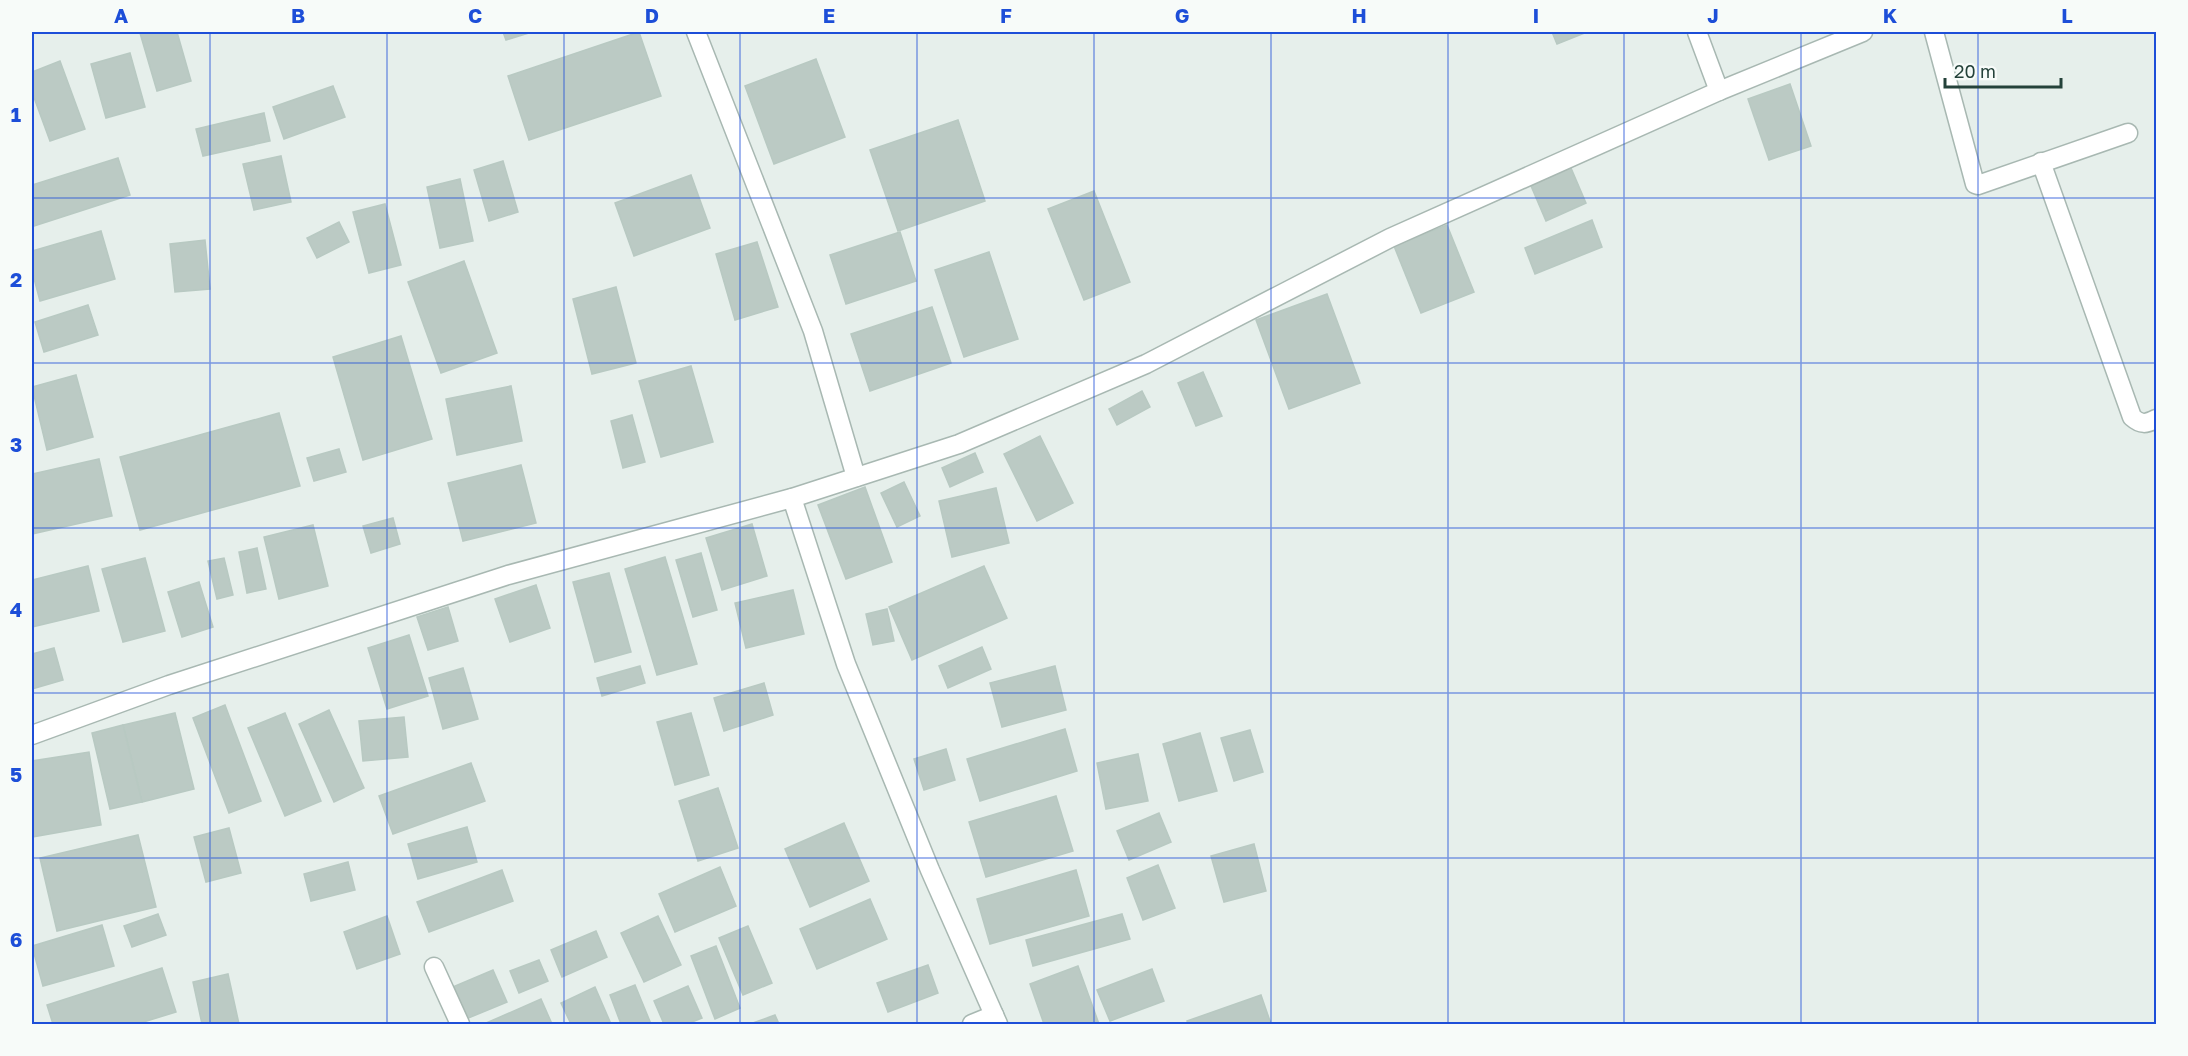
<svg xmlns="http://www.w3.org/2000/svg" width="2188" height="1056" font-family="'Golos Text',sans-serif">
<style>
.building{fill:#bbcac4;stroke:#b8c9c2;stroke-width:1.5}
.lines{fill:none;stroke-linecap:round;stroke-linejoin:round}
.minor-casing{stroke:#a8b8b2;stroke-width:21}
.minor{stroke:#fff;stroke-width:18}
.grid{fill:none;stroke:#1d4ed8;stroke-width:1.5;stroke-opacity:0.55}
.neatline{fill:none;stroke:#1d4ed8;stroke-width:2}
.grid-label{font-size:20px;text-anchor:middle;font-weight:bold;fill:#1d4ed8}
</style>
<rect width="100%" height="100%" fill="#e6efeb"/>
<g class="building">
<path d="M145 32H177L191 81 157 91 140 33Z"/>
<path d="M503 32H532L506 40Z"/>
<path d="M639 32 661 96 529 140 508 76Z"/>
<path d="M1552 32H1587L1557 44Z"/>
<path d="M130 53 145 107 106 118 91 64Z"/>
<path d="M816 59 845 137 774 164 745 86Z"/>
<path d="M60 61 85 129 50 141 32 92V72Z"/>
<path d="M1790 84 1811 146 1769 160 1748 99Z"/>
<path d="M333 86 345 117 284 139 273 107Z"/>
<path d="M264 113 270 141 203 156 196 129Z"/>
<path d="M958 120 985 201 898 231 870 150Z"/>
<path d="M281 156 291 202 254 210 243 164Z"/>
<path d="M118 158 130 195 34 226 32 217V185Z"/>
<path d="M503 161 518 212 489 221 474 170Z"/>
<path d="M1568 161 1586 203 1546 221 1528 179Z"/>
<path d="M691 175 710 228 634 256 615 203Z"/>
<path d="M460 179 473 241 440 248 427 187Z"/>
<path d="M1094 191 1130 282 1084 300 1048 209Z"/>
<path d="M385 204 401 265 369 273 353 212Z"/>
<path d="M1592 220 1602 247 1535 274 1525 248Z"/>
<path d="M339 222 349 242 317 258 307 238Z"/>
<path d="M1447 225 1474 292 1421 313 1394 246Z"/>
<path d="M101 231 115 279 40 301 32 271V251Z"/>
<path d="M900 232 916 281 846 304 830 255Z"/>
<path d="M205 240 210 289 175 292 170 244Z"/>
<path d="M757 242 778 307 735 320 716 254Z"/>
<path d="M989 252 1018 339 964 357 935 270Z"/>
<path d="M464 261 497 353 441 373 408 282Z"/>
<path d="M616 287 636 363 592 374 573 299Z"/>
<path d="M1327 294 1360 383 1289 409 1256 320Z"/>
<path d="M88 305 98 335 44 352 35 322Z"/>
<path d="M932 307 951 363 870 391 851 334Z"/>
<path d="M401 336 432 439 363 460 333 357Z"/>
<path d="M691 366 713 442 661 457 639 381Z"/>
<path d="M1203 372 1222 416 1196 426 1178 383Z"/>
<path d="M76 375 93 437 47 450 32 387Z"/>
<path d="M511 386 522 441 457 455 446 399Z"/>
<path d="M1142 391 1150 407 1117 425 1109 409Z"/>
<path d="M279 413 300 486 140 530 120 457Z"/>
<path d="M632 415 645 462 623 468 611 421Z"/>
<path d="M1040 436 1073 503 1037 521 1004 454Z"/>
<path d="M339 449 346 472 314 481 307 458Z"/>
<path d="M975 453 983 472 950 487 942 468Z"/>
<path d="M99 459 112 516 32 534V474Z"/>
<path d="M521 465 536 523 463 541 448 483Z"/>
<path d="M904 482 920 516 897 527 881 493Z"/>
<path d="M865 487 892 562 846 579 818 505Z"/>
<path d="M996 488 1009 543 952 557 939 501Z"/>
<path d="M393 518 400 544 371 553 363 526Z"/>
<path d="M752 524 767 576 722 590 706 538Z"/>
<path d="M313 525 328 586 279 599 264 537Z"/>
<path d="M257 548 266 589 247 593 239 552Z"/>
<path d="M701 553 717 610 693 617 676 560Z"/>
<path d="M665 557 697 664 657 675 625 569Z"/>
<path d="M145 558 165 631 123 642 102 569Z"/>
<path d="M224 558 233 595 217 599 208 561Z"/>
<path d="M88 566 99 611 32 627V580Z"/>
<path d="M984 566 1007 618 912 660 889 607Z"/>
<path d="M609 573 631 652 595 662 573 582Z"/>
<path d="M199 582 213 627 182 637 168 592Z"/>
<path d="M536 585 550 628 510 642 495 599Z"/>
<path d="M793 590 804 634 746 648 735 603Z"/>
<path d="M448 607 458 641 428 650 417 617Z"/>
<path d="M887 609 894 641 873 645 866 614Z"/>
<path d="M409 635 428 696 387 709 368 648Z"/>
<path d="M982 647 991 669 948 688 939 666Z"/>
<path d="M54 648 63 680 32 689V654Z"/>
<path d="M640 666 645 683 602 696 597 678Z"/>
<path d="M1055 666 1066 710 1002 727 990 683Z"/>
<path d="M463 668 478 719 443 729 429 678Z"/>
<path d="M764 683 773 715 724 731 714 698Z"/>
<path d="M225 705 261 801 229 813 193 718Z"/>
<path d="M329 710 364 788 334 802 299 724Z"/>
<path d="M175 713 194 789 142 802 123 725Z"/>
<path d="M285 713 321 801 285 816 248 728Z"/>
<path d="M691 713 709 775 675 785 657 722Z"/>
<path d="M404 717 408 757 363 761 359 721Z"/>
<path d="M123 725 142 802 110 809 92 733Z"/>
<path d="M1065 729 1077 771 980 801 967 759Z"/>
<path d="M1250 730 1263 772 1234 781 1221 738Z"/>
<path d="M1200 733 1217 791 1179 801 1163 744Z"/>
<path d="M946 749 955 780 924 790 914 759Z"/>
<path d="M89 752 101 825 32 837V761Z"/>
<path d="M1138 754 1148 801 1106 809 1097 763Z"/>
<path d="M471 763 485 801 393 834 379 796Z"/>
<path d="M718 788 738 848 698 861 679 801Z"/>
<path d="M1056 796 1073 851 986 877 969 822Z"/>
<path d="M1159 813 1171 842 1129 860 1117 831Z"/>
<path d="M844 823 869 881 810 907 785 849Z"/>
<path d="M467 827 477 862 418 879 408 844Z"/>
<path d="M229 828 241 873 206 882 194 837Z"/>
<path d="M138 835 156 907 57 931 40 858Z"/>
<path d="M1254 844 1266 891 1224 902 1211 856Z"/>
<path d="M348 862 355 890 311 901 304 874Z"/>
<path d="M1158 865 1175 908 1143 920 1127 878Z"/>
<path d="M720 867 736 906 675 932 659 894Z"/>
<path d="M502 870 513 901 429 932 417 902Z"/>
<path d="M1076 870 1089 916 990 944 977 899Z"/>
<path d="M870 899 887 939 817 969 800 929Z"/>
<path d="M158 914 166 935 132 947 124 926Z"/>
<path d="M1122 914 1130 939 1033 966 1026 940Z"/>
<path d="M387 916 400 954 357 969 344 932Z"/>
<path d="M658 916 681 965 644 982 621 933Z"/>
<path d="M102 925 114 966 43 986 32 946Z"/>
<path d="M748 926 772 983 743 995 719 938Z"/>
<path d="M596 931 607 957 562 977 551 950Z"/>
<path d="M716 946 740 1008 715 1019 691 956Z"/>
<path d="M539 960 548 981 519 993 510 971Z"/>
<path d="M928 965 938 993 888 1012 877 983Z"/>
<path d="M1078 966 1099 1024H1044L1030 984Z"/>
<path d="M162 968 176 1012 137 1024H53L47 1005Z"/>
<path d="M1152 969 1164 1001 1110 1021 1097 990Z"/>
<path d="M493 970 507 1002 466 1019 453 987Z"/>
<path d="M228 974 239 1024H202L193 982Z"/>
<path d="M635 985 651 1024H621L610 995Z"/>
<path d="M688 986 702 1018 687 1024H664L654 1001Z"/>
<path d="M595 987 611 1024H571L561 1003Z"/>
<path d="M1261 995 1271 1024H1188L1187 1021Z"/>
<path d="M541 999 552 1024H484Z"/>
<path d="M775 1015 779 1024H750Z"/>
</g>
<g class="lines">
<g class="minor-casing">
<g id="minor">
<path d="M696 32 813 331 856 477"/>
<path d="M1697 32 1719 91"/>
<path d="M1934 32 1975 184 1978 185 2128 133"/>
<path d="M2041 162 2132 417C2141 425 2146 424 2156 419"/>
<path d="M792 498 846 664 930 870 998 1024"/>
<path d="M32 735 169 685 508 575 792 498 959 444 1146 364 1390 238 1719 91 1863 32"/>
<path d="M434 967 460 1024"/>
<path d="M972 1024 994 1015"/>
</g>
</g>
<use href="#minor" class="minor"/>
</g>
<path class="grid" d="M210 32V1024M387 32V1024M564 32V1024M740 32V1024M917 32V1024M1094 32V1024M1271 32V1024M1448 32V1024M1624 32V1024M1801 32V1024M1978 32V1024M32 198H2156M32 363H2156M32 528H2156M32 693H2156M32 858H2156"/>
<rect width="2188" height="1056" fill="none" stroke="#f7fbf9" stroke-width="66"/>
<path d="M1945 78v9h116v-9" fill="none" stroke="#24423a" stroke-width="3"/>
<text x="1954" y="78" font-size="18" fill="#24423a" stroke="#f7fbf9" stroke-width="4.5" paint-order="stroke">20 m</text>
<rect x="33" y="33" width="2122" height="990" class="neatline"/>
<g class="grid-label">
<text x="121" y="23">A</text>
<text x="298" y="23">B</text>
<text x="475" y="23">C</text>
<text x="652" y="23">D</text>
<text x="829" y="23">E</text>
<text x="1006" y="23">F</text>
<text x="1182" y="23">G</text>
<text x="1359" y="23">H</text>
<text x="1536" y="23">I</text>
<text x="1713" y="23">J</text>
<text x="1890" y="23">K</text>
<text x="2067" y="23">L</text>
<text x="16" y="122">1</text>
<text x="16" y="287">2</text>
<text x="16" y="452">3</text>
<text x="16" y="617">4</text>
<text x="16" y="782">5</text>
<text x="16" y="947">6</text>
</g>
</svg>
